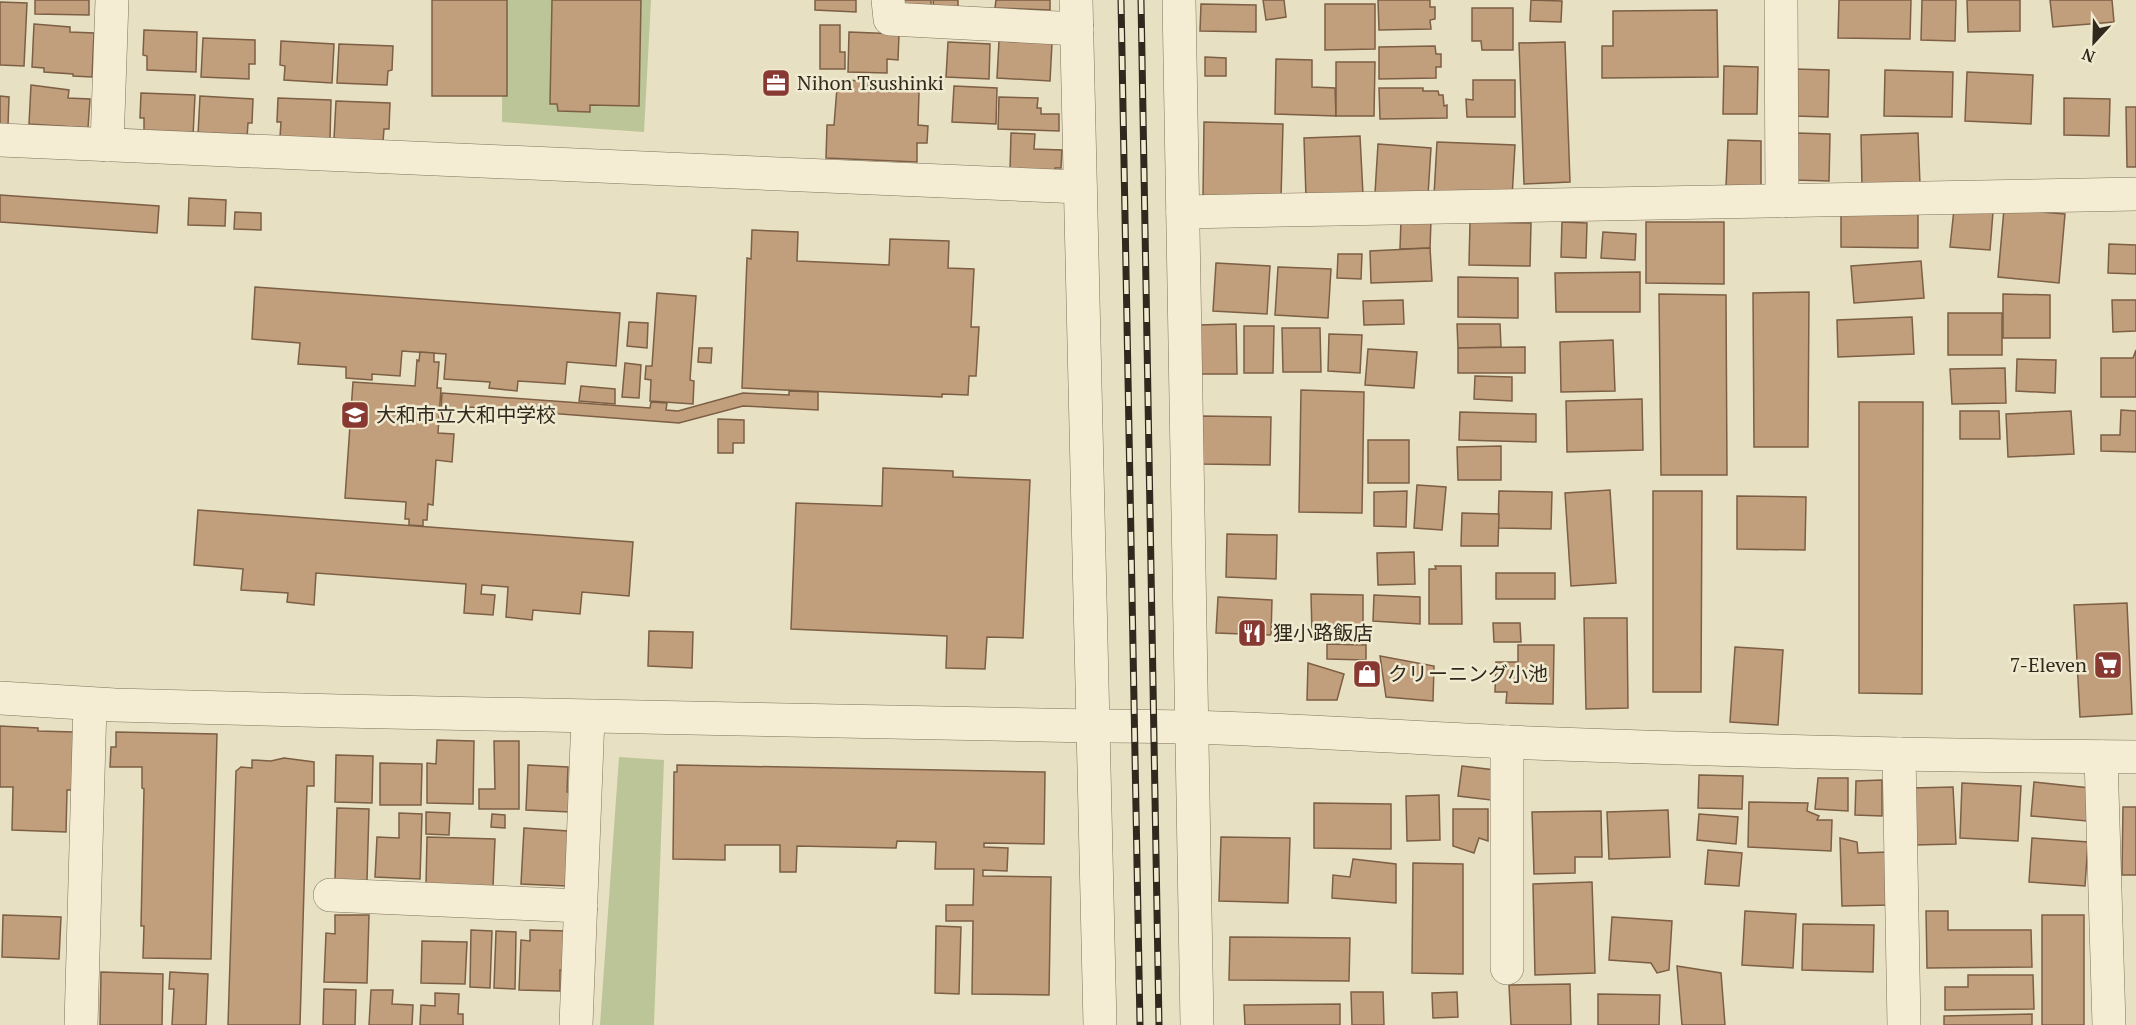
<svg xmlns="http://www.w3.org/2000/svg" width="2136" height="1025" font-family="'PT Serif','Noto Sans JP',serif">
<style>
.green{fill:#bbc597}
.building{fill:#c29f7c;stroke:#7c5f44;stroke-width:1.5}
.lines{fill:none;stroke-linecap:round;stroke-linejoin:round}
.minor-casing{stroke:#80725b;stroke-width:34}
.minor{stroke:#f4edd4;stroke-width:33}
.rail-casing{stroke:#31291e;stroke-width:7}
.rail{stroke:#f0ead0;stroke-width:4.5;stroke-dasharray:14;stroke-linecap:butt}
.labels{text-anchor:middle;stroke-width:5;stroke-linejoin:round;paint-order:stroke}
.poi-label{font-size:20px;fill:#31291e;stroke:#f0ead0;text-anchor:start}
</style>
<rect width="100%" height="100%" fill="#e8e0c2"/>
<g class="green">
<path d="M503 0H651L644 132 502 122Z"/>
<path d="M619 757 664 760 654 1025H600Z"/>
</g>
<g class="building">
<path d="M35 0H89V15L35 14Z"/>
<rect x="432" y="0" width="75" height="96"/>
<path d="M552 0H641L639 106 590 105V112L558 111 557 104H550Z"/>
<path d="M815 0H856V12L815 10Z"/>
<rect x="898" y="0" width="33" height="6"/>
<path d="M933 0H958V10H934Z"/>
<path d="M996 0H1050V10L995 8Z"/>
<path d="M1263 0H1284L1286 17 1266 20Z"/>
<path d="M1378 0H1430V7H1435V19L1430 20 1431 29 1379 30Z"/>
<path d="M1531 0 1562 1 1561 22 1530 21Z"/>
<path d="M1839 0H1911L1910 39 1838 38Z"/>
<path d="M1922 0H1956L1955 41 1921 40Z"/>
<path d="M1967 0H2020V31L1968 32Z"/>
<path d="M2050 0H2112L2114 22 2053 27Z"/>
<path d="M0 2 27 3 24 66 0 65Z"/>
<path d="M1201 4 1256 5V32L1200 31Z"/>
<path d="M1325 4H1375V49L1325 50Z"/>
<path d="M1472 8H1513V50H1482L1481 41H1472Z"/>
<path d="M1717 10 1718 77 1602 78V46H1613V11Z"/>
<path d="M34 24 70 27V32L94 33 92 77 73 76V74L44 72V68L32 67Z"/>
<path d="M820 25H840V52H845V69H820Z"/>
<path d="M144 30 197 32 196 72 147 70V56L143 55Z"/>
<path d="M849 32 899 34 898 60 887 59V73L848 72Z"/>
<path d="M203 38 255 40V64H249V79L201 77Z"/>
<path d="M281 41 334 44 332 83 284 80 285 66 280 65Z"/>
<path d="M999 41 1052 43 1050 81 997 78Z"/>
<path d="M948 42 990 44 989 79 946 77Z"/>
<path d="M1565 42 1570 182 1524 184 1519 43Z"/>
<path d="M339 44 393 46 392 70 388 71 387 85 337 83Z"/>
<path d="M1435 46 1436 54H1441V67H1436V78L1379 79V47Z"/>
<path d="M1205 57 1226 58V76H1205Z"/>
<path d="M1276 59 1312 60V87L1335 88 1336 116 1275 114Z"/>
<path d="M1336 62H1375L1374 116H1336Z"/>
<path d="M1724 66 1758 67 1757 114H1723Z"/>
<path d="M1795 69 1829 70 1828 117 1795 116Z"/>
<path d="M1885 70 1953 72 1952 117 1884 116Z"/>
<path d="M1967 72 2033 75 2031 124 1965 121Z"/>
<path d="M841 80 915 83V91L919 92 918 125 928 126 927 143H917V162L826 158 827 125H834L837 88H841Z"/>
<path d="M1473 80H1515V117H1467L1466 99 1473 100Z"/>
<path d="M31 85 69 90 68 98 90 99 88 128 29 124Z"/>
<path d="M954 86 997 88 996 124 952 122Z"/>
<path d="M1379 88H1423V91H1438L1439 95H1443L1444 106 1447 105V118L1380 119Z"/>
<path d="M141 93 195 95 193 136 144 133V118H140Z"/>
<path d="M0 96 9 97 8 126H0Z"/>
<path d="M200 96 253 99 252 123H248L247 138 198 135Z"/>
<path d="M999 97 1038 98 1037 108H1041V114H1059V131L998 129Z"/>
<path d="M278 98 331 100 330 139 280 137 281 122H277Z"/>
<path d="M2064 98 2110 99 2109 136 2064 135Z"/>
<path d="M336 101 390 103 389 129H384L383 142 334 139Z"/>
<path d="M2126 107H2136V167H2127Z"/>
<path d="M1204 122 1283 124 1281 198 1203 196Z"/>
<path d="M1011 133 1035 134 1034 149 1062 150 1061 168H1055V173L1010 171Z"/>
<path d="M1796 133 1830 134 1829 181 1794 180Z"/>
<path d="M1918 133 1920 185 1862 187 1861 135Z"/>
<path d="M1360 136 1363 195 1306 197 1304 138Z"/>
<path d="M1728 140 1761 141V188L1726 187Z"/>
<path d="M1437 142 1515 145 1512 198 1434 195Z"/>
<path d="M1378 144 1431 148 1428 195 1375 193Z"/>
<path d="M0 195 159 206 157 233 0 222Z"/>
<path d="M189 198 226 200 225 226 188 225Z"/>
<path d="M1954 209 1993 212 1990 250 1950 247Z"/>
<path d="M2004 209 2065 214 2059 283 1998 277Z"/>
<path d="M235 212 261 213V230L234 229Z"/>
<path d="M1841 213 1918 214V248L1841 247Z"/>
<path d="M1401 220H1431L1430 248 1400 249Z"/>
<path d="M1470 222 1531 223 1530 266 1469 265Z"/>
<path d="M1562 222 1587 223 1586 258 1561 257Z"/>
<path d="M1646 222H1724V284L1646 283Z"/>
<path d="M752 230 798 232 797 261 889 265 890 239 949 241 948 268 974 269 971 327H979L976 376H969L968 395 942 394V397L742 388 747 258 751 259Z"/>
<path d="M1603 232 1636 234 1635 260 1601 258Z"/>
<path d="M2109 244 2136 245V274L2108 273Z"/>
<path d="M1430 248 1432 281 1371 283 1370 251Z"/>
<path d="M1338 254H1362L1361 279 1337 278Z"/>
<path d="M1921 261 1924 298 1854 303 1851 266Z"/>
<path d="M1216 263 1270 266 1267 314 1213 311Z"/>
<path d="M1278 267 1331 269 1328 318 1275 315Z"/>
<path d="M1640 272V312H1556L1555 273Z"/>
<path d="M1458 277 1518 278V318L1458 317Z"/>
<path d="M255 287 620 313 616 366 567 362 565 384 518 381 517 391 489 388 490 382 444 379 446 354 402 351 400 376 372 374V380L346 378V367L298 364 300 343 252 339Z"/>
<path d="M1809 292 1808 447H1754L1753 293Z"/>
<path d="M657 293 696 296 690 380 694 381 693 404 650 401 651 380 645 379 646 366H652Z"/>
<path d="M1659 294 1726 295 1727 475H1661Z"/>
<path d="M2003 294 2050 295V338H2003Z"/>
<path d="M1403 300 1404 324 1364 325 1363 301Z"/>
<path d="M2112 300H2136V331L2113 332Z"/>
<rect x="1948" y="313" width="54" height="42"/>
<path d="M1912 317 1914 354 1838 357 1837 320Z"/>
<path d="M629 322 648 323 647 348 627 346Z"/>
<path d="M1236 324 1237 374H1199L1198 325Z"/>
<path d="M1457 324H1500L1501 347 1458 348Z"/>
<path d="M1244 326H1274L1273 373H1244Z"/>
<path d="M1282 328H1320L1321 372H1283Z"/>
<path d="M1329 334 1362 335 1360 373 1328 371Z"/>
<path d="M1613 340 1615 391 1561 392 1560 342Z"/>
<path d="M1525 347V373H1458V348Z"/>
<path d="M699 348H712L711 363 698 362Z"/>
<path d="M1368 349 1417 352 1414 388 1365 385Z"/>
<path d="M2136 350V397H2101V358H2133Z"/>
<path d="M420 352 434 353V362H439L437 388H441L438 433 454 434 452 462 436 460 433 505 428 504 427 520H423V526L409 525V519H405L406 502 345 498 353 382 415 386 417 360 419 361Z"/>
<path d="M2017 359 2056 360 2055 393 2016 391Z"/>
<path d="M625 363 641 365 639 398 622 397Z"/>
<path d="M2005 368 2006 403 1952 404 1950 369Z"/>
<path d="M1475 376 1512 377V401L1474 399Z"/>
<path d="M581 386 615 389V404L579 401Z"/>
<path d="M1301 390 1364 392 1362 513 1299 512Z"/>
<path d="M789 391 818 392V410L743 406 679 423 469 407V410L441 408 442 393 650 408 651 402 667 403 666 410 678 411 743 393 789 395Z"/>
<path d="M1642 399 1643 450 1567 452 1566 401Z"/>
<path d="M1859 402H1923L1922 694 1859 693Z"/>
<path d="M2121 410 2136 411V452L2101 451V435H2120Z"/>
<path d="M1960 411H1999L2000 439H1960Z"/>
<path d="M2071 411 2074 454 2008 457 2006 414Z"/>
<path d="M1460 412 1536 414V442L1459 440Z"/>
<path d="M1200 416 1271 417 1270 465 1200 464Z"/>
<path d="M718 419 744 420V443H733V453H718Z"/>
<rect x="1368" y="440" width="41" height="43"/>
<path d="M1501 446V480H1458L1457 447Z"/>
<path d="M883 468 953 471V477L1030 480 1023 638 987 637 985 669 946 668 947 636 791 629 796 503 882 506Z"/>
<path d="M1417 485 1446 487 1442 530 1414 528Z"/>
<path d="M1610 490 1616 583 1571 586 1565 493Z"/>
<path d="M1407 491 1406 527 1374 526V492Z"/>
<path d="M1499 491 1552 492 1551 529 1498 528Z"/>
<path d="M1653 491H1702L1701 692H1653Z"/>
<path d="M1737 496 1806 497 1805 550 1737 549Z"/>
<path d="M198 510 633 542 629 596 582 592 580 614 533 610 532 620 506 617 508 587 482 585 481 594 495 595 493 615 464 613 466 584 316 573 314 605 287 602 288 593 241 590 243 569 194 565Z"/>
<path d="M1462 513 1499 514 1498 546H1461Z"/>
<path d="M1227 534 1277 535 1276 579 1226 577Z"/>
<path d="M1414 552 1415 584 1378 585 1377 553Z"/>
<path d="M1435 566H1461L1462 624H1429V569H1436Z"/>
<rect x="1496" y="573" width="59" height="26"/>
<path d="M1311 594 1363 595V633L1312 634Z"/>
<path d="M1374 595 1420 597V624L1373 621Z"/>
<path d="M1218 597 1272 600 1271 635 1216 633Z"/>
<path d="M2127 603 2132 714 2080 717 2074 605Z"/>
<path d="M1584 618H1627L1628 708 1586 709Z"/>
<path d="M1493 623H1520L1521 642H1494Z"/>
<path d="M649 631 693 632 692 668 648 666Z"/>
<path d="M1327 644 1366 645V660L1327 659Z"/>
<path d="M1518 645H1554L1553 704 1506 703 1507 692H1495L1496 662H1518Z"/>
<path d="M1735 647 1783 650 1778 725 1730 722Z"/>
<path d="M1380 656 1434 666 1433 701 1386 697Z"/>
<path d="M1308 663 1344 674 1337 700H1307Z"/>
<path d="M0 726 38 728V731L74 732 72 790H67L66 832 12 830 13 787H0Z"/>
<path d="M116 732 217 734 211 959 143 958 144 926H141L144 789 142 788V767H110L111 747H116Z"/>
<path d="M437 740 474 741 473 804 427 803V763L436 764Z"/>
<path d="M494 741H519V809H479V789H495Z"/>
<path d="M336 755 373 756 372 803 335 802Z"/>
<path d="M284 758 314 762V786H307L300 1025H228L236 771 241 767 252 768V760L271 761Z"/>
<path d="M380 763 422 764 421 805H380Z"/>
<path d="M528 765 568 767 567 792H571L570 812 526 810Z"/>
<path d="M677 765 1045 772 1044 844 984 843V847L1008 848 1007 871 983 870V876L1051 877 1049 995 972 994 973 921H946V905H973L974 869H935L936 842 897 841 896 848 797 846 796 872H780V845H725V860L673 859 674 772H677Z"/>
<path d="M1462 766 1495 770 1491 800 1458 796Z"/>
<path d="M1699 775 1743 776 1742 809 1698 808Z"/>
<path d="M1818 778H1848V811L1815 809Z"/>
<path d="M1882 780V816L1855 815 1856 781Z"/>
<path d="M2034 782 2090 788 2087 821 2031 816Z"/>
<path d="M1962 783 2021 786 2018 841 1960 838Z"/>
<path d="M1953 787 1956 844 1914 845 1912 788Z"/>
<path d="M1439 795 1440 840 1407 841 1406 796Z"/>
<path d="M1749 802 1808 803 1807 811 1819 816 1817 820H1832L1831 851 1748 847Z"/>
<path d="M1314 803 1391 804V849L1314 848Z"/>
<path d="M2123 807H2136V875H2122Z"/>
<path d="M337 808 369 809 367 881 335 880Z"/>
<path d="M1453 809H1488V841L1479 838 1474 853 1453 846Z"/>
<path d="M1668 810 1670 857 1609 859 1607 812Z"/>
<path d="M1601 811 1602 857H1575V873L1534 874 1532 812Z"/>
<path d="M426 812 450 813 449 835 426 834Z"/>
<path d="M399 813 422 814 420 879 375 877 377 837 399 838Z"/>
<path d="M492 814 505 815V828L491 827Z"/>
<path d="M1699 814 1738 817 1736 844 1697 840Z"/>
<path d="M524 828 568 831 566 886 521 884Z"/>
<path d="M427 837 495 839 493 887 426 885Z"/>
<path d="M1221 837 1290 838 1288 903 1219 901Z"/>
<path d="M1840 838 1857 842 1858 853 1888 852 1889 905 1842 906Z"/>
<path d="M2032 838 2088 842 2085 886 2029 882Z"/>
<path d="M1708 850 1742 853 1739 886 1705 884Z"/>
<path d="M1353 859 1396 864V903L1332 898 1333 875 1350 877Z"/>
<path d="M1413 863 1463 864V974L1412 973Z"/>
<path d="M1592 882 1595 973 1535 975 1533 884Z"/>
<path d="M1745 911 1796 914 1793 968 1742 965Z"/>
<path d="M1926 911H1948V930H2031L2032 967 1927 968Z"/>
<path d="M3 915 61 917 59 959 2 957Z"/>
<path d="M335 915H369L367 983 324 982 326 933 335 934Z"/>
<rect x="2042" y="915" width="42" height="110"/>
<path d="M1612 917 1672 921 1669 970 1657 973 1651 963 1609 960Z"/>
<path d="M1803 924 1874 925 1873 972 1802 970Z"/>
<path d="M936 926 961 927 959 994 935 993Z"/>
<path d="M471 930 492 931 490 988 470 987Z"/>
<path d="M530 930 566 931 565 971 560 970V991L519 990 521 940 530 941Z"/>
<path d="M496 931 516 932 515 989 494 988Z"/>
<path d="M1230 937 1350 938 1349 981 1229 980Z"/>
<path d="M422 941 467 942 465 984 421 983Z"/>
<path d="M1677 966 1721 973 1725 1025H1682Z"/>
<path d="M101 972 163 974 162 1025H100Z"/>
<path d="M170 972 208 974 206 1025H172L174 989H169Z"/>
<path d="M1968 975H2033L2034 1009 1945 1010V987H1968Z"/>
<path d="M1570 984 1571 1025H1511L1509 985Z"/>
<path d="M324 989 356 990 355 1025H323Z"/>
<path d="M371 990H393L392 1004 413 1005 412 1025H369Z"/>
<path d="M1351 992H1383L1384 1025H1352Z"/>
<path d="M1457 992 1458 1017 1433 1018 1432 993Z"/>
<path d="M435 993 459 994 458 1014H463V1025H420L421 1005 435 1006Z"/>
<path d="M1598 994 1660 995 1659 1025H1598Z"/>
<path d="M1340 1004V1025H1245L1244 1005Z"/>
<path d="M2032 1014V1025H1944V1016Z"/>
</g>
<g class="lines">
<g class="minor-casing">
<g id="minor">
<path d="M888 0 890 19 1077 29"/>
<path d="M1076 0 1100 1025"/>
<path d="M1179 0 1197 1025"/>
<path d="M1781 0 1782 201"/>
<path d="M0 140 1080 187"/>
<path d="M107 145 112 0"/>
<path d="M1183 212 2136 194"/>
<path d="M0 698 115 705 339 711 1093 726C1231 725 1369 736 1507 742 1716 750 1926 756 2136 757"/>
<path d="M1899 754 1904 1025"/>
<path d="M2101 757 2109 1025"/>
<path d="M330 895 581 906"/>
<path d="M1507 968V742"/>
<path d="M81 1025 90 704"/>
<path d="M576 1025 588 717"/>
</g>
</g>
<use href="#minor" class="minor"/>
<g class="rail-casing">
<g id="rail">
<path d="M1121 0 1140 1025"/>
<path d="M1141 0 1159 1025"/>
</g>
</g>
<use href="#rail" class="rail"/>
</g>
<defs>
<g id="office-square" transform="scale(1.5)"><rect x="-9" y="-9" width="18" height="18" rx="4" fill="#883932" stroke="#f0ead0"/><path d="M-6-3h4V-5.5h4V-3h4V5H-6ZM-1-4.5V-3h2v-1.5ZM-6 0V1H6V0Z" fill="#fff"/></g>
<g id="school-square" transform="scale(1.5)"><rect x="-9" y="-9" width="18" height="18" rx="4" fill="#883932" stroke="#f0ead0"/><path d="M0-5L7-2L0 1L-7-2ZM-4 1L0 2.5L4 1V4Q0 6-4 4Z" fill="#fff"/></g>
<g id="restaurant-square" transform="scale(1.5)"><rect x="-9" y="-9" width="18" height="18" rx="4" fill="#883932" stroke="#f0ead0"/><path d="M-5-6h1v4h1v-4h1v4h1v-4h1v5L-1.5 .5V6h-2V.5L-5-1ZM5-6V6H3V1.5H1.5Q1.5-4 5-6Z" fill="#fff"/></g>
<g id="supermarket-square" transform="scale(1.5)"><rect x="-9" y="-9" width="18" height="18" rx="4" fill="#883932" stroke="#f0ead0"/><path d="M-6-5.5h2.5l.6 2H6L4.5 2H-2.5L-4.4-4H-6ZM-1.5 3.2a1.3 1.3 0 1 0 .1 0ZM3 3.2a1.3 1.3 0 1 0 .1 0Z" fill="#fff"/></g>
<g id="shop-square" transform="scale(1.5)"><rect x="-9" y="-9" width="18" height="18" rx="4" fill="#883932" stroke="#f0ead0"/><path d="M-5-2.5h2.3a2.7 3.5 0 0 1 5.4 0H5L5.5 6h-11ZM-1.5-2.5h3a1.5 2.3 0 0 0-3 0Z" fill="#fff"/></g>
</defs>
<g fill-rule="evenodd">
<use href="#office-square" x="776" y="83"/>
<use href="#school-square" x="355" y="415"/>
<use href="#restaurant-square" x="1252" y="633"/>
<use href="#supermarket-square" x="2108" y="665"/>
<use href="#shop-square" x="1367" y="674"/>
</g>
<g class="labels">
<g class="poi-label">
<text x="797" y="90">Nihon Tsushinki</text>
<text x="376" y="422">大和市立大和中学校</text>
<text x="1273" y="640">狸小路飯店</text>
<text x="2087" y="672" text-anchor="end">7-Eleven</text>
<text x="1388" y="681">クリーニング小池</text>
</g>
</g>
<g transform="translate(2094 42) rotate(202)" stroke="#f0ead0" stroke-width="4.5" paint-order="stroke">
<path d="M0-4.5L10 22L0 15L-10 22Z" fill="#31291e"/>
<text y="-9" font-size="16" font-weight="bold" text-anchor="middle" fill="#31291e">N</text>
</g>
</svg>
